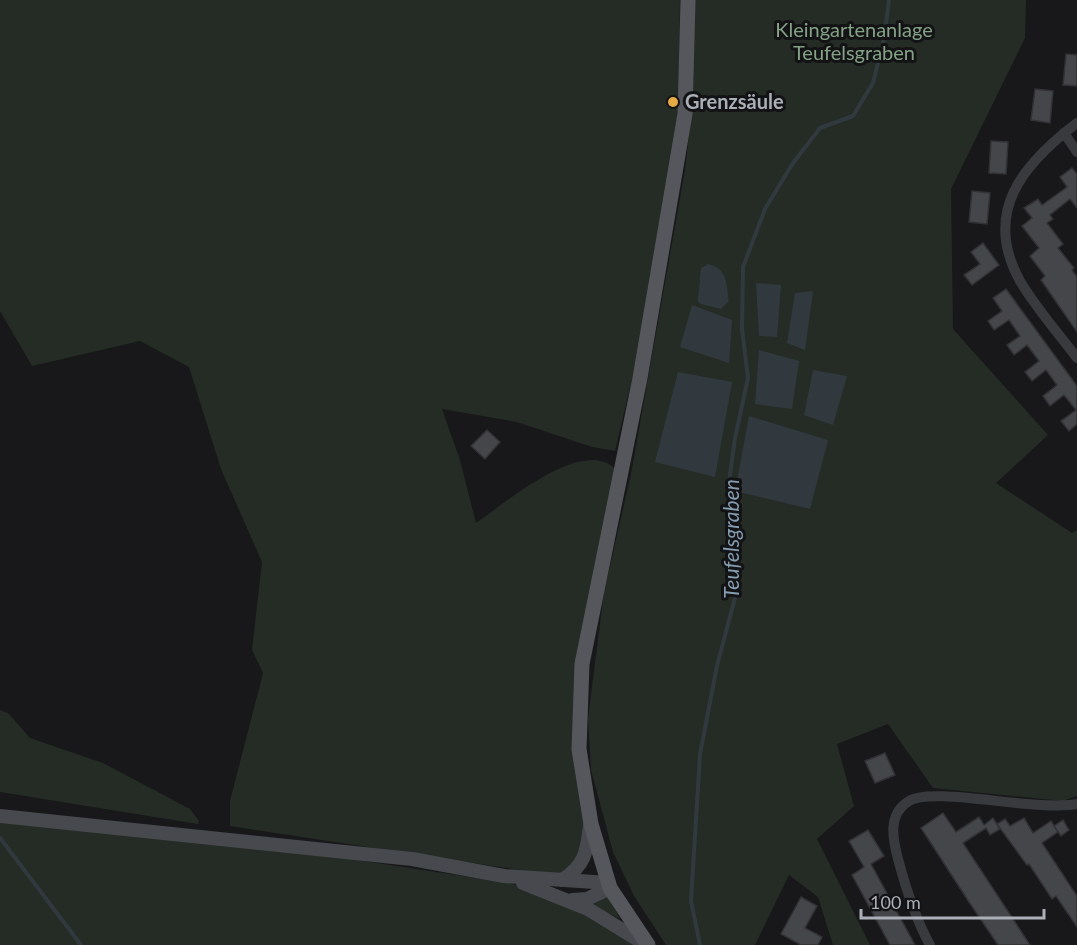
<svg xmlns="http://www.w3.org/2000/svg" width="1077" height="945" font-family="Lato,sans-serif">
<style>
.green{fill:#242c25}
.water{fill:#31393f}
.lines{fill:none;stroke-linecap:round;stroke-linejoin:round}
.stream{stroke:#31393f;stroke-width:4}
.building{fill:#45464a;stroke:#323236;stroke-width:1.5}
.street{stroke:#393a3e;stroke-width:10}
.secondary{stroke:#47494e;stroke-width:14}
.primary{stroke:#55575d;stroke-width:15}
.poi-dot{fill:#e5aa45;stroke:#131315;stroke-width:2}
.labels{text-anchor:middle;stroke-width:6;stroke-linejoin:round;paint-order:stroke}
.park-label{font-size:20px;fill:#84a285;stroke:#131315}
.poi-label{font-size:20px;font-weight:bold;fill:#abb0b8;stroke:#131315;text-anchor:start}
.water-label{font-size:21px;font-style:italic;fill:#859db1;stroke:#131315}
</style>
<rect width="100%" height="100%" fill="#18181a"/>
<g class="green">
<path d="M0 0H680L678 131 638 354 615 451 592 447 517 422 442 409 460 460 476 523C504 504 583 436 615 469L580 640 585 836 572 867 561 873 546 874 230 826V801L263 673 252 650 262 562 221 469 189 367 140 341 32 366 0 311Z"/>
<path d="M695 0H1026L1025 38 951 189 953 329 1048 435 996 483 1072 533 1077 530V796L1062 801 933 788 888 724 837 744 854 806 817 839 870 945H833L818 897 789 875 755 945H666L634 896 613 852 591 770 588 718 604 592 631 474 685 170 691 118Z"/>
<path d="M0 710 8 713 30 738 103 763 190 809 199 821 198 824 0 792Z"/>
<path d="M0 820 324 855 509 883 551 896 618 931 633 945H0Z"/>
<path d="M608 894 620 919 590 905Z"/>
</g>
<g class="water">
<path d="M708 264C728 269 726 283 729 301L721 309 701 304 698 301 701 268Z"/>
<path d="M756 283 781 285 777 337 759 336Z"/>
<path d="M813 291 805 350 787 343 795 293Z"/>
<path d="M692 305 732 320 729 363 680 347Z"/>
<path d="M759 350 799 361 792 409 755 404Z"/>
<path d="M813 370 847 376 833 425 804 415Z"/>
<path d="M678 372 732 382 715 477 655 462Z"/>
<path d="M749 416 828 440 810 509 735 491Z"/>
</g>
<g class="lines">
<g class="stream">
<path d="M0 838 81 945"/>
<path d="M700 945 691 901 700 754 717 666 737 590 736 521 729 482 735 438 748 378 742 329 743 267 765 209 793 163 820 128 853 116 873 83 884 39 889 0"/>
</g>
</g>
<g class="building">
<path d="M1066 54 1077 55V86L1063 85Z"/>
<path d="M1035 89 1053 91 1050 123 1031 120Z"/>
<path d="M991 141 1008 142 1006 174 989 173Z"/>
<path d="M1072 168 1077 174V208L1070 199 1050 215 1053 219 1047 223 1063 244 1058 248 1074 268 1072 270 1077 277V332L1041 280 1045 276 1030 256 1039 248 1022 226 1032 218 1024 208 1038 199 1042 205 1067 187 1060 177Z"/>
<path d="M972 191 990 193 987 224 969 222Z"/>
<path d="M983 243 999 265 972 285 964 275 980 264 971 252Z"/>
<path d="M1006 289 1077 386V424L1069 431 1061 421 1076 410 1064 395 1050 406 1043 396 1057 385 1046 370 1032 381 1025 372 1039 361 1027 345 1014 355 1007 345 1020 336 1009 320 994 330 988 321 1002 311 993 298Z"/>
<path d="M487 430 500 442 485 459 471 446Z"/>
<path d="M885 753 895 775 875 783 865 761Z"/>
<path d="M943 813 956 832 979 817 984 825 993 818 1000 829 990 835 986 828 963 843 1030 945H998L969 902 921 828Z"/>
<path d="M1024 818 1033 833 1051 821 1058 832 1042 843 1077 896V927L1056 896 1052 899 1029 864 1027 865 997 824 1005 819 1010 826Z"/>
<path d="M1063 820 1069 830 1061 836 1054 826Z"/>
<path d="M868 830 884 856 871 864 915 945H890L852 875 864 867 849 841Z"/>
<path d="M801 897 817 906 805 928 822 937 818 945H801L781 934Z"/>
</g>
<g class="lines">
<g class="street">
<path d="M1077 123C1023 164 982 212 1020 281 1036 308 1058 333 1077 358"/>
<path d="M1064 133 1077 152"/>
<path d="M930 945C915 918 906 889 898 859 893 840 887 814 909 801 933 786 1037 812 1077 804"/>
</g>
<g class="secondary">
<path d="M0 816 412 859 504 876 609 883"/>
<path d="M562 880C585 866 587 851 590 826"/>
<path d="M523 883 588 909 645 944"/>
<path d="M572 900 587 899 610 888"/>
</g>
<path class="primary" d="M648 945 610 888 591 824 579 749 582 664 640 378 685 114 688 0"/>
</g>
<circle class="poi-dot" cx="673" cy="102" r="6"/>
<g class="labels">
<g class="park-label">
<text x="854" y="37">Kleingartenanlage<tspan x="854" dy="23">Teufelsgraben</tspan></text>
</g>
<g class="poi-label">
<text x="685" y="109">Grenzsäule</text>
</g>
<g class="water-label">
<text transform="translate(732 539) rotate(-90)" y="7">Teufelsgraben</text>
</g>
</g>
<path d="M861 909v9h183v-9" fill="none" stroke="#abb0b8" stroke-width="3"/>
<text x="870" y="909" font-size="18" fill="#abb0b8" stroke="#131315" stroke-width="4.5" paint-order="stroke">100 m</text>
</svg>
